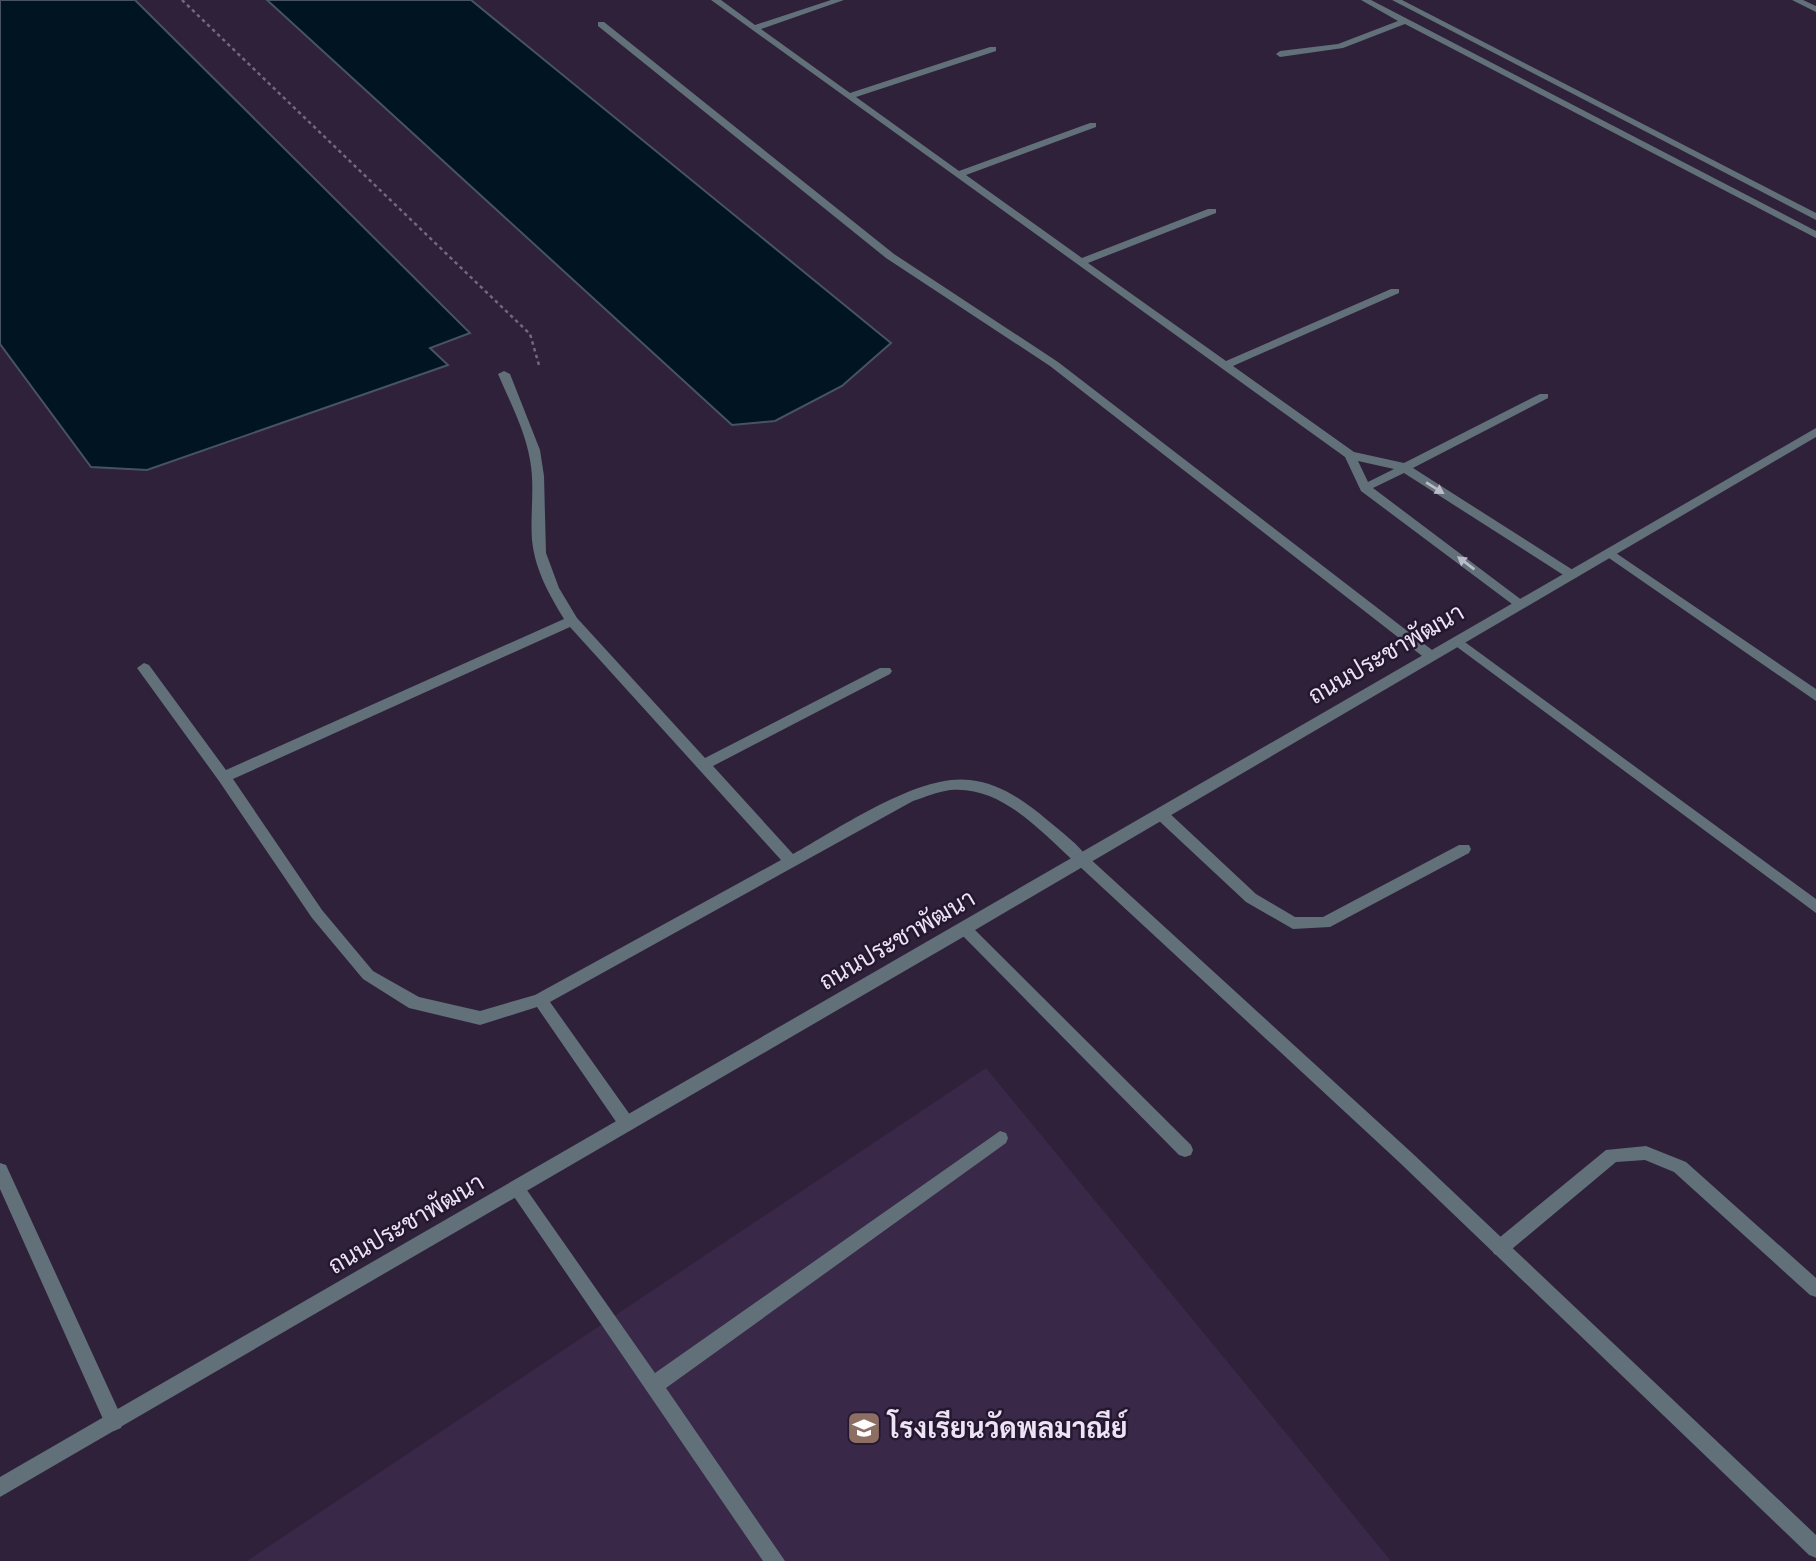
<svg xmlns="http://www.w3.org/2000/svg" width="1816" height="1561" font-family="'DM Sans',Sarabun,sans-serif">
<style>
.built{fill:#3a2848}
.water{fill:#001521;stroke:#475360;stroke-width:2}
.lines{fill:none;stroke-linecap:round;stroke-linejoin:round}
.path{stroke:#74687e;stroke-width:2.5;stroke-dasharray:3.5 3.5;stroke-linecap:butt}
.service{fill:#617079;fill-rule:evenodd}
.minor{fill:#617079;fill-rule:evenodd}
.tertiary{fill:#617079;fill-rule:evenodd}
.oneway{fill:#bbbbc9}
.labels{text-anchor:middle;stroke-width:5;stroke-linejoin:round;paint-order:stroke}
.street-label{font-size:24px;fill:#ece3f4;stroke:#251730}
.near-poi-label{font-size:28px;font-weight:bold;fill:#ece3f4;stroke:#251730;text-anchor:start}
</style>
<rect width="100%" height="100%" fill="#2f213a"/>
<path class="built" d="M986 1068 1391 1561H247Z"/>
<g class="water">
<path d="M0 0H135L470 333 430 348 448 365 147 470 91 467 0 344Z"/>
<path d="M267 0H471L891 343 842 386 775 421 732 425Z"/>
</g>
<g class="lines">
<path class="path" d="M182 0 530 334 539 365"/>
<g class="service">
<path d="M1392 0H1402L1816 213V220Z"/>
<path d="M504 371 510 374 540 450 544 476 546 553 559 588 577 618 705 758 880 668H890L892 671 890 674 713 766 793 854C838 829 919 773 970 780 999 783 1025 801 1046 819 1060 831 1080 845 1089 860L1087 864H1077C1041 832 1002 785 950 790 937 792 925 797 913 801L550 1002 633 1119 635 1124 633 1129 627 1131 621 1129 537 1007 480 1025 409 1008 363 979 312 918 219 781 137 668 144 663 149 665 226 770 564 619C549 594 535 570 532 540 530 514 535 486 530 460 525 430 510 402 498 374ZM570 627 781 860 535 995 480 1011 419 997 373 971 322 910 233 779Z"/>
<path d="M965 923 970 925 1191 1145 1193 1150 1191 1155 1185 1157 1179 1155 960 933 957 929 960 925Z"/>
<path d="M1000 1131 1006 1133 1008 1138 1006 1143 666 1388 785 1561H763L508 1188 510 1183 516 1180 522 1183 655 1373Z"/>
<path d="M1646 1146 1686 1162 1816 1278V1297L1810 1295 1674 1172 1645 1160 1616 1162 1506 1254 1500 1256 1494 1254 1491 1248 1494 1242 1606 1150Z"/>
<path d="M0 1163 6 1165 121 1416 123 1422 121 1428 114 1431 107 1428 0 1189Z"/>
</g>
<g class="minor">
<path d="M711 0H721L755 25 831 0H844L761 29 850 93 990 47H996V51L856 97 959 171 1090 123H1096V127L966 175 1082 258 1208 209H1216V213L1088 263 1226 361 1391 289H1399V293L1233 366 1354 452 1404 463 1540 394H1548V398L1413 468 1576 572 1578 575 1576 578H1568L1404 473 1373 488 1527 604 1521 608 1516 607 1361 491 1345 457ZM1358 461 1394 469 1368 482Z"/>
<path d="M1361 0H1371L1816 231V238L1405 24 1343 48 1280 57 1276 54 1280 51 1338 44 1398 21Z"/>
<path d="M1792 0H1803L1816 6V12Z"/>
<path d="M598 22H604L894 254 1058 362 1436 653 1438 656 1436 659H1426L1050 366 886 258 598 26Z"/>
<path d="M1610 549 1816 689V701L1606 556 1604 553 1606 550Z"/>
<path d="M1458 637 1816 899V913L1453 644 1451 641Z"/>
<path d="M1161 809 1166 810 1256 894 1295 917H1323L1459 845H1469L1471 849 1469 853 1330 927 1293 929 1246 902 1156 818 1154 814 1156 810Z"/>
<path d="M1082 854 1087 856 1411 1152 1816 1535V1558L1809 1555 1399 1162 1077 864 1075 860 1077 856Z"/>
</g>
<path class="tertiary" d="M1816 428V437L970 933 0 1497V1477Z"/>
</g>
<defs><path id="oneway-solid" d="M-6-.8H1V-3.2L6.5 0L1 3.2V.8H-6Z" transform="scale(1.75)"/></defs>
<g class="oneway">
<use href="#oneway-solid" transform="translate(1435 488) rotate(32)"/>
<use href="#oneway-solid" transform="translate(1466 563) rotate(-143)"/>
</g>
<defs>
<g id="school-square" transform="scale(1.75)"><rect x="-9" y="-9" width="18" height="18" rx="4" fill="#8d6e63" stroke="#251730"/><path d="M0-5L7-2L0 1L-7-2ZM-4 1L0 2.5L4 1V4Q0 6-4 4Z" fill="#fff"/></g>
</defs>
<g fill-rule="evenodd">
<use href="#school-square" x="864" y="1428"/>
</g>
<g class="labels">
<g class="street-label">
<text transform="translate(1386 654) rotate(-30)" y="8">ถนนประชาพัฒนา</text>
<text transform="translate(897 940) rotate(-30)" y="8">ถนนประชาพัฒนา</text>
<text transform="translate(406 1224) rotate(-30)" y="8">ถนนประชาพัฒนา</text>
</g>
<g class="near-poi-label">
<text x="888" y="1438">โรงเรียนวัดพลมาณีย์</text>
</g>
</g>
</svg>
